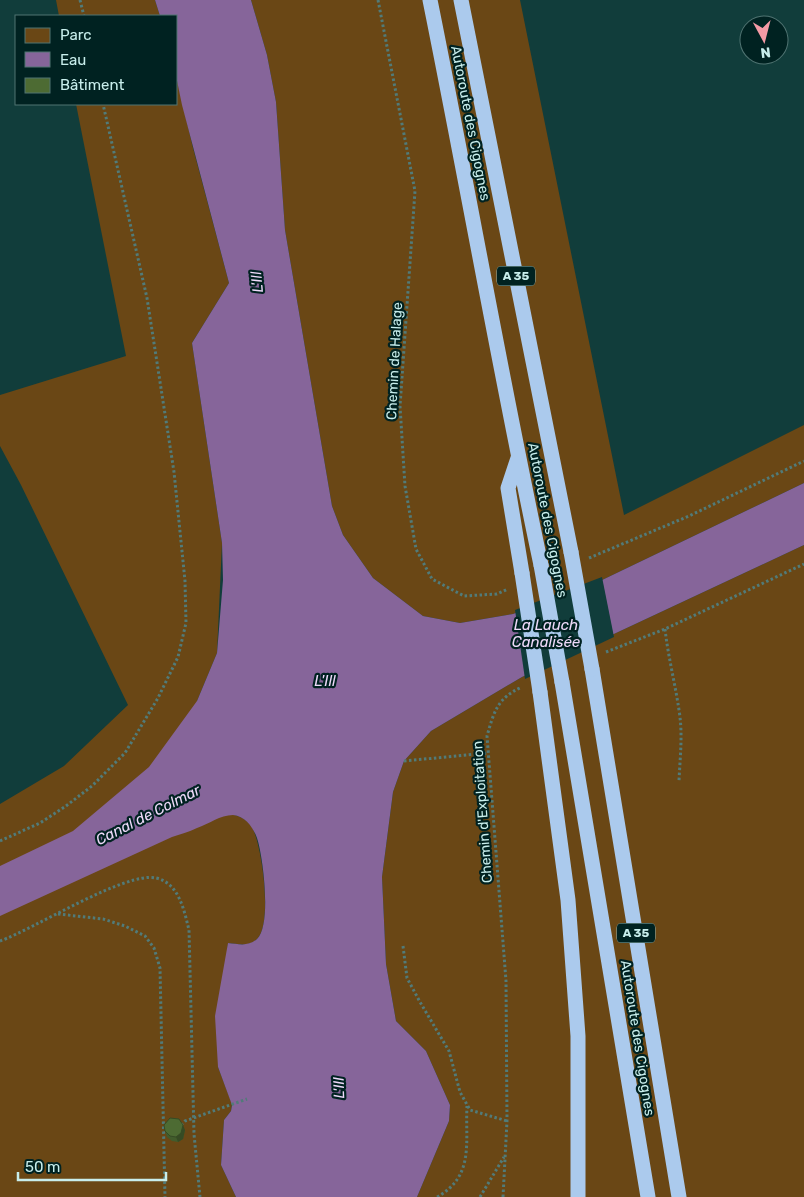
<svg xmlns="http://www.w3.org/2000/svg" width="804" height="1197" font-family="Rubik,sans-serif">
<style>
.green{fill:#6a4715}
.water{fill:#86659a}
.pier{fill:#113d3b}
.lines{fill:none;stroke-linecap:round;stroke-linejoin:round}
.path{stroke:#517b79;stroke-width:3;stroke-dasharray:2.5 2.5;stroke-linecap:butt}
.highway{stroke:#abcaed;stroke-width:15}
.path-bridge{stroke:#517b79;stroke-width:3;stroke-dasharray:2.5 2.5;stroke-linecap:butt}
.highway-bridge{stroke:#abcaed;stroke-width:15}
.wall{fill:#425c2c}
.shaded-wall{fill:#364b24}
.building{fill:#4d6b33;stroke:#364b24}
.labels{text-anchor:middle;stroke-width:4.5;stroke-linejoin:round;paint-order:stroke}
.shield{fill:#002221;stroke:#8cb1af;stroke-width:1}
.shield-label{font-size:12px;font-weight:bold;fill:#c8eeec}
.street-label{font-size:14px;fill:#c8eeec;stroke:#002221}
.water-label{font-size:15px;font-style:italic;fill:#eedafa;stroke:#002221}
</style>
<rect width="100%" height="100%" fill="#113d3b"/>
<g class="green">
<path d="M56 0H155L160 16H59Z"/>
<path d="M251 0H520L624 515 804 425V483L600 581 513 614 460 623 423 616 373 578 343 535 332 506 285 230 276 102 267 55Z"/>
<path d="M176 76 193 148 229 283 192 343 222 543 217 653 197 701 234 815C242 817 247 820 252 827 262 845 273 924 257 939 249 947 239 944 228 943L218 1067 232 1104 231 1111 224 1120 221 1165 236 1197H0V804L64 766 128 705 21 485 0 446V395L126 356 76 104H176Z"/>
<path d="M804 545V1197H417L449 1121 450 1105 426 1051 396 1021 386 964 382 877 393 792 404 761 431 731 522 677Z"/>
</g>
<path class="water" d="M155 0H251L267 55 276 102 285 230 332 506 343 535 373 578 423 616 460 623 513 614 600 581 804 483V545L522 677 431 731 404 761 393 792 382 877 386 964 396 1021 426 1051 450 1105 449 1121 417 1197H236L221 1165 224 1120 231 1111 232 1105 218 1067 215 1016 228 943C239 944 248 947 257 939 272 925 263 856 257 838 253 827 245 816 233 815 220 815 209 824 197 828 189 832 180 834 172 837L0 916V866L73 831 149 767 197 701 217 653 223 580 222 543 192 343 229 283 182 105 176 76V16H160Z"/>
<path class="pier" d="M602 577 614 637 525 679 515 610Z"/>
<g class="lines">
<g class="path">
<path d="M80 0 84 16"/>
<path d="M378 0 415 191 400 406 405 486 416 549 432 579 464 596 497 594 508 589"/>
<path d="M589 558 689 516 804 461"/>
<path d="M665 629C668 656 675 683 679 710 683 734 680 757 679 781"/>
<path d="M606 652 665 629 804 564"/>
<path d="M404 761 488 753"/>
<path d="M0 841 40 823 66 806 92 786 125 753 158 698 178 657 186 623 185 581 174 472 147 298 103 104"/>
<path d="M58 914 103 919 125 926 145 936 154 948 160 968 165 1197"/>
<path d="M0 941C34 929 126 871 156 878 179 883 184 910 189 930L194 1134 200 1197"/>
<path d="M403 946 407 978 420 1002 449 1051 460 1092 470 1110 507 1121"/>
<path d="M437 1197C475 1176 465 1142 467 1106"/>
<path d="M480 1197 504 1157"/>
<path d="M503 1197 507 1121 506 981 487 736C494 712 497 698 522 687"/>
</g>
<g class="highway">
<path d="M430 0C468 188 501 377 541 565"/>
<path d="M461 0 571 552"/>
<path d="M518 458 508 488 522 573"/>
<path d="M592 669 679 1197"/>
<path d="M562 682 648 1197"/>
<path d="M540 692 568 900 578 1036V1197"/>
</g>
<path class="path-bridge" d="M181 1125 185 1121 247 1099"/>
<g class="highway-bridge">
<path d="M571 552 592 669"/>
<path d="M541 565 562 682"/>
<path d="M522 573 540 692"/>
</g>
</g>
<path class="wall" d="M185 1130 183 1139 178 1142 172 1141 167 1137 165 1131Z"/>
<path class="shaded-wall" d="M183 1125 185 1130 183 1139 178 1142 176 1137Z"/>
<path class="building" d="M170 1118 179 1119 183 1125 181 1133 176 1137 170 1136 165 1131 164 1125Z"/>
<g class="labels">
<g class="shield">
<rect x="497" y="266.5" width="38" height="19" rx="4"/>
<rect x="617" y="923.5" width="38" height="19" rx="4"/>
</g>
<g class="shield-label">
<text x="516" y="280">A 35</text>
<text x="636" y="937">A 35</text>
</g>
<g class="street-label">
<text transform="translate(471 123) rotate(79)" y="5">Autoroute des Cigognes</text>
<text transform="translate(394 361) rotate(-87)" y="5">Chemin de Halage</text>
<text transform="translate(548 520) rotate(79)" y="5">Autoroute des Cigognes</text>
<text transform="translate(482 812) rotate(-94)" y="5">Chemin d'Exploitation</text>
<text transform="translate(638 1038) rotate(81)" y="5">Autoroute des Cigognes</text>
</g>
<g class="water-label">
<text transform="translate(257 282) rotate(-95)" y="5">L'Ill</text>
<text x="546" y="630">La Lauch<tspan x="546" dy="17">Canalisée</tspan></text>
<text x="325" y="686">L'Ill</text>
<text transform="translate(148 815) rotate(-27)" y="5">Canal de Colmar</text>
<text transform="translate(339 1088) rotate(-92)" y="5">L'Ill</text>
</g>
</g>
<rect x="15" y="15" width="162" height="90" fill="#002221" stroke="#507472"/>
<rect x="25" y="28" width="25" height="15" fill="#6a4715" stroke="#507472"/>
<text x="60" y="40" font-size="15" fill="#c8eeec">Parc</text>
<rect x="25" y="52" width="25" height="15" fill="#86659a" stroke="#507472"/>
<text x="60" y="65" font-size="15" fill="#c8eeec">Eau</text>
<rect x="25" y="78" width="25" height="15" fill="#4d6b33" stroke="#507472"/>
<text x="60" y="90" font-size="15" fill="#c8eeec">Bâtiment</text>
<g transform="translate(764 40) rotate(173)"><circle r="24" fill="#002221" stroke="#507472"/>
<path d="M0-4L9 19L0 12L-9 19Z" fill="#f49aa5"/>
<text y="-8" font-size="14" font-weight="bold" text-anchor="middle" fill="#c8eeec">N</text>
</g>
<path d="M18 1172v8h148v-8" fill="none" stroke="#c8eeec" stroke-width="2.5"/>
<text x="25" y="1172" font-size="15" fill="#c8eeec" stroke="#002221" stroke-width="4" paint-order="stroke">50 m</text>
</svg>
